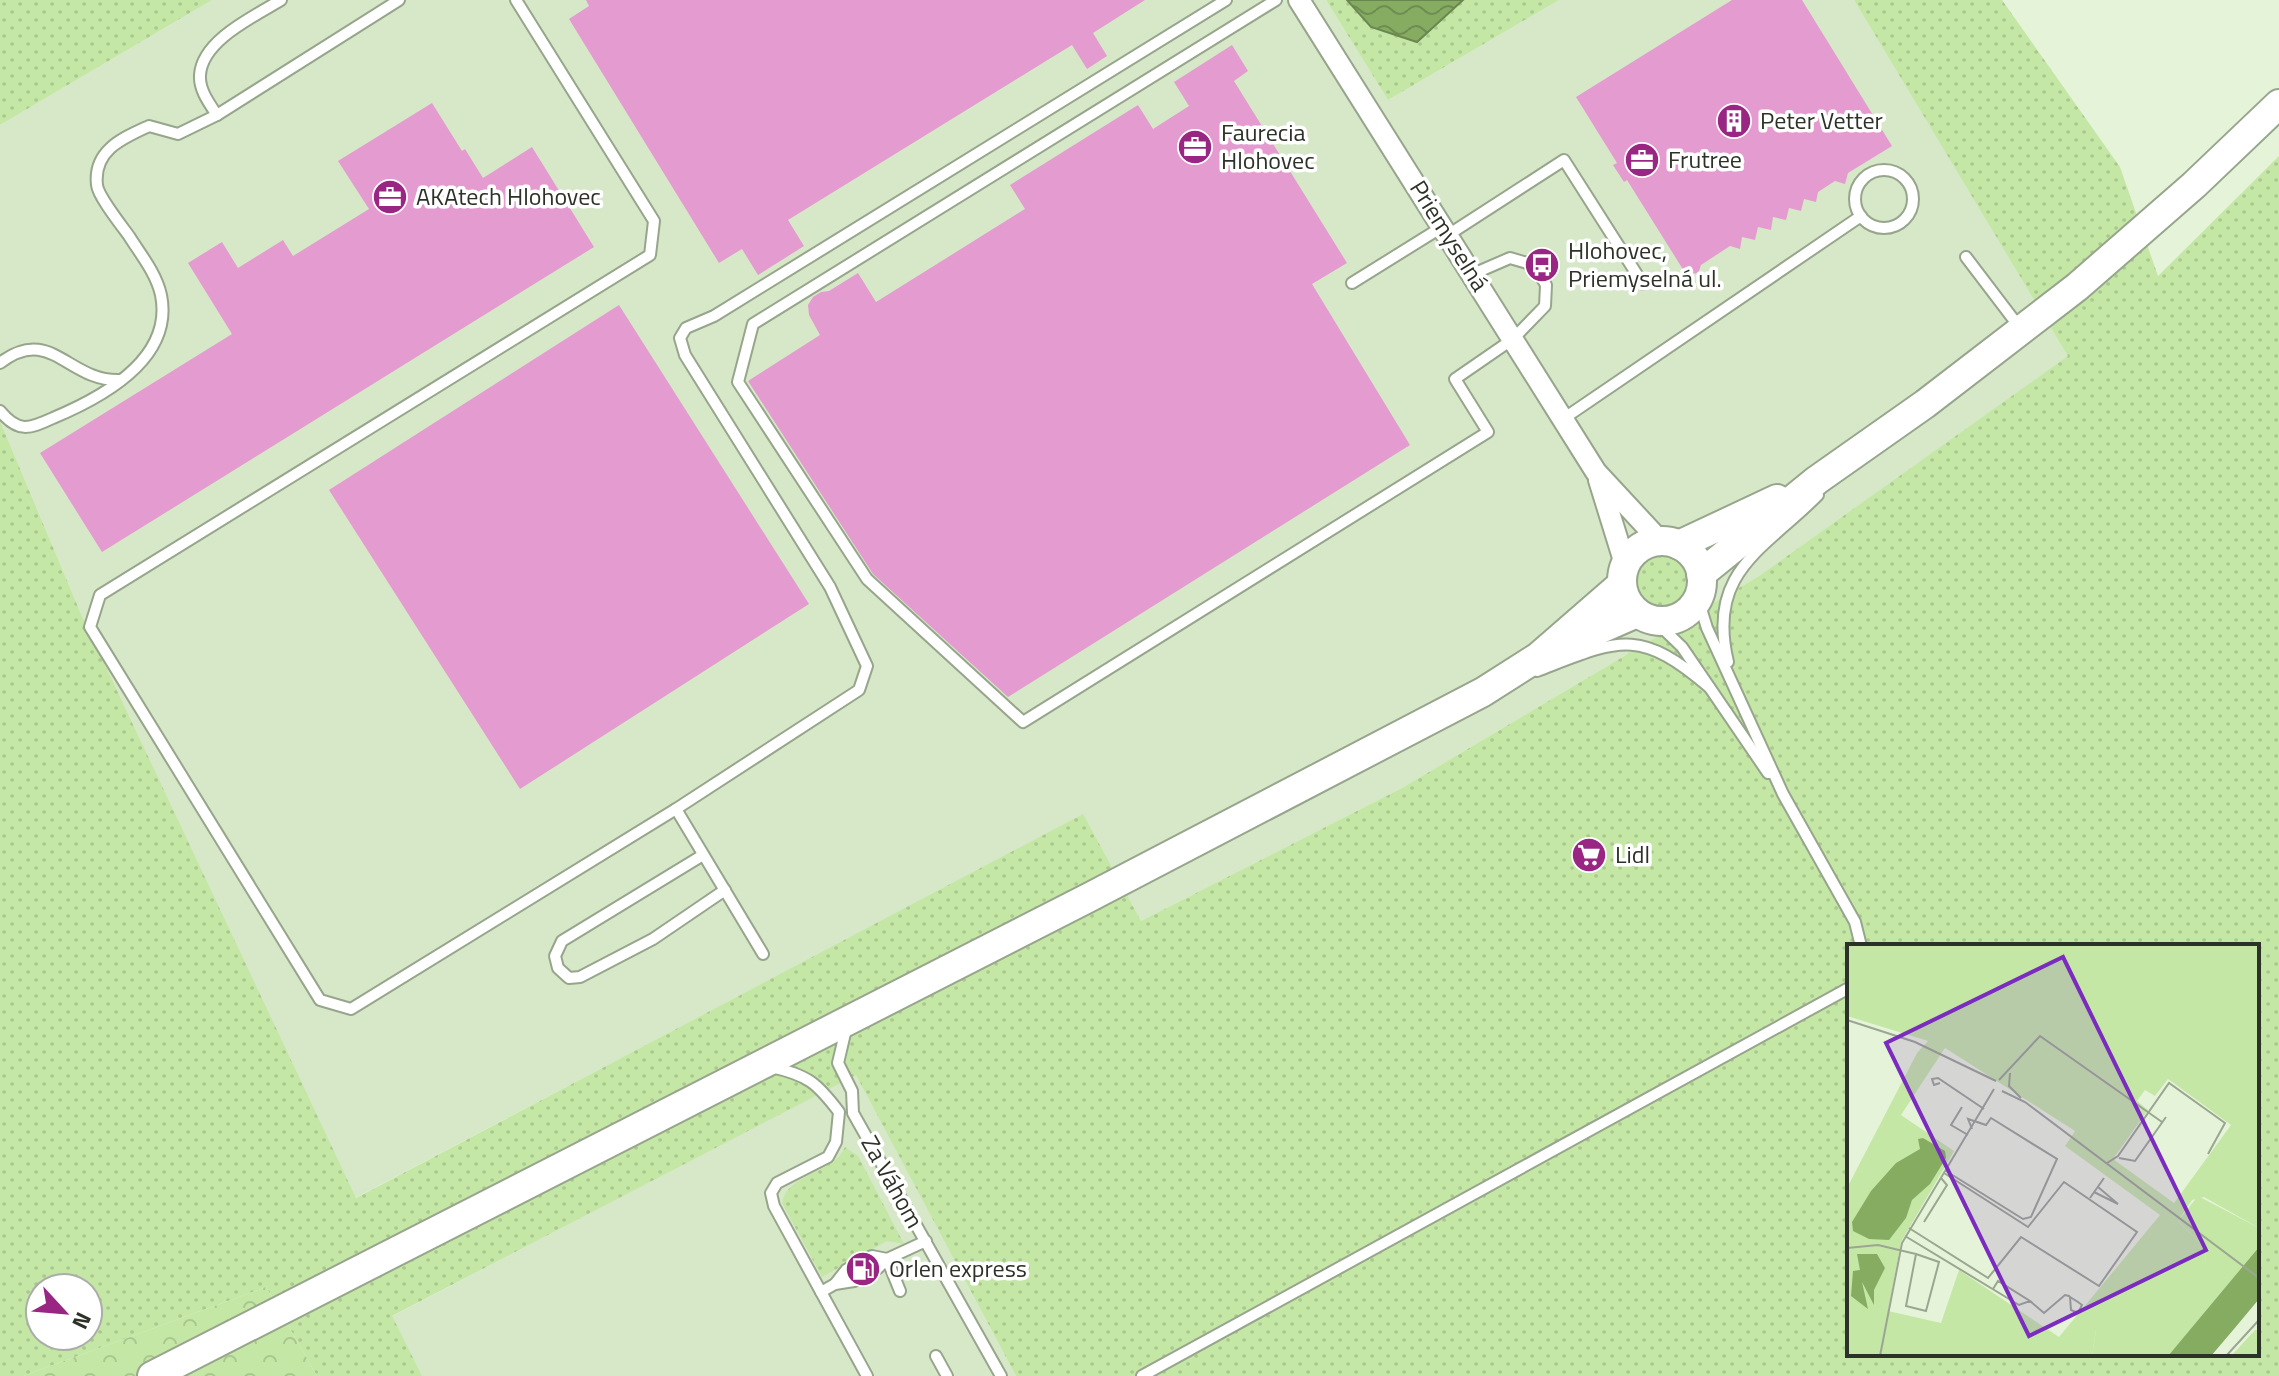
<svg xmlns="http://www.w3.org/2000/svg" width="2279" height="1376" font-family="'Titillium Web',sans-serif">
<style>
.built{fill:#d6e8c8}
.grass{fill:url(#grass-dots);fill-rule:evenodd}
.forest{fill:url(#forest-crowns)}
.water{fill:url(#water-waves);stroke:#6b8750;stroke-width:2}
.building{fill:#e49bd0}
.lines{fill:none;stroke-linecap:round;stroke-linejoin:round}
.service-casing{stroke:#97a58c;stroke-width:14}
.minor-casing{stroke:#97a58c;stroke-width:24}
.secondary-casing{stroke:#97a58c;stroke-width:32}
.service{stroke:#fff;stroke-width:10}
.minor{stroke:#fff;stroke-width:20}
.secondary{stroke:#fff;stroke-width:28}
.labels{text-anchor:middle;stroke-width:7;stroke-linejoin:round;paint-order:stroke}
.poi-label{font-size:24px;fill:#2c3227;stroke:#fff;text-anchor:start}
.street-label{font-size:24px;fill:#2c3227;stroke:#fff}
.inset-road{fill:none;stroke:#9ba692;stroke-width:2}
.view{fill:#7b2cbf;fill-opacity:0.15;stroke:#7b2cbf;stroke-width:4}
.inset-edge{fill:none;stroke:#2c3227;stroke-width:4}
</style>
<defs>
<pattern id="grass-dots" width="8" height="8" patternUnits="userSpaceOnUse" patternTransform="scale(2)"><rect width="8" height="8" fill="#c4e7a6"/><path d="M2 2h.1M6 6h.1" fill="none" stroke="#a9c78f" stroke-width="1.8" stroke-linecap="round"/></pattern>
<pattern id="forest-crowns" width="20" height="18" patternUnits="userSpaceOnUse" patternTransform="scale(2)"><rect width="20" height="18" fill="#c4e7a6"/><path d="M2 6a3 3 0 1 1 6 0M12 15a3 3 0 1 1 6 0" fill="none" stroke="#a9c78f"/></pattern>
<pattern id="water-waves" width="16" height="10" patternUnits="userSpaceOnUse" patternTransform="scale(2)"><rect width="16" height="10" fill="#86ac62"/><path d="M0 5q4-4 8 0t8 0" fill="none" stroke="#6e8d51"/></pattern>
</defs>
<rect width="100%" height="100%" fill="#e5f4d9"/>
<g class="built">
<path d="M212 0H1326L1388 100 1559 0H1854L2069 356 1759 576 1402 788 1141 921 1083 815 355 1198 81 614 0 421V125Z"/>
<path d="M856 1074 1016 1376H422L391 1317Z"/>
</g>
<g class="grass">
<path d="M0 0H212L0 125Z"/>
<path d="M1326 0H1559L1388 100Z"/>
<path d="M1854 0H2002L2120 167 2158 276 2279 156V1376H1016L856 1075 392 1316 422 1376H317L266 1287 23 1376H0V421L81 614 356 1198 1083 814 1141 921 1402 788 1759 576 2068 356ZM1849 946H2257V1354H1849ZM40 1288H88V1336H40Z"/>
<circle cx="1662" cy="581" r="29"/>
<path d="M845 1147 858 1156 904 1244 887 1241 822 1277 782 1203C787 1173 834 1174 845 1147Z"/>
</g>
<path class="forest" d="M266 1287 317 1376H23Z"/>
<path class="water" d="M1347 0H1463L1417 42 1371 27Z"/>
<g class="building">
<path d="M586 0H1145L1093 33 1107 56 1087 69 1072 45 788 220 804 246 758 275 742 249 719 263 569 19 589 6Z"/>
<path d="M1732 0H1802L1892 146 1848 173 1845 184 1835 181 1818 192 1816 202 1804 199 1801 211 1789 208 1786 220 1773 217 1771 230 1758 227 1755 240 1742 237 1740 249 1730 246 1701 265 1698 274 1684 271 1627 180 1624 182 1613 165 1617 163 1576 97Z"/>
<path d="M1232 45 1248 71 1234 81 1347 263 1312 284 1410 445 1008 697 873 574 748 381 820 335 809 315 808 305 813 297 821 292 829 291 858 273 876 302 1025 209 1010 185 1138 105 1153 129 1189 106 1174 82Z"/>
<path d="M432 103 462 151 465 149 483 178 532 147 594 247 102 552 40 453 232 334 188 263 222 242 238 268 283 240 293 256 369 209 338 161Z"/>
<path d="M619 305 809 604 520 789 329 490Z"/>
</g>
<g class="lines">
<g class="service-casing">
<g id="service">
<path d="M281 0C255 16 202 40 200 75 199 90 209 103 217 115L399 0"/>
<path d="M516 0 654 221 650 255 100 595 90 627 320 1000 351 1009 676 809 859 690 867 666 830 587 685 355 680 338 686 328 714 316 1226 0"/>
<path d="M1276 0 753 324 738 382 867 579 1023 722 1488 432 1455 379 1513 339 1545 306 1546 285 1534 265 1510 258 1473 274"/>
<circle cx="1884" cy="199" r="29"/>
<path d="M1448 235 1564 160 1643 284"/>
<path d="M1966 257 2020 328"/>
<path d="M1352 283 1442 227"/>
<path d="M0 363C51 324 68 382 120 380"/>
<path d="M0 411C18 433 29 429 53 418 101 398 174 359 161 295 156 273 141 255 129 236 121 225 98 196 97 185 93 150 123 138 149 126L178 134 217 115"/>
<path d="M1563 419 1861 216"/>
<path d="M1698 599 1707 628 1783 794 1855 922 1861 946"/>
<path d="M1654 620 1682 647 1768 773"/>
<path d="M1728 662C1706 571 1765 549 1818 495"/>
<path d="M1537 671C1618 640 1638 626 1709 687"/>
<path d="M676 809 763 954"/>
<path d="M703 855 562 941 555 956 558 968 569 978 580 977 653 939 725 890"/>
<path d="M846 1029 838 1063 852 1091 853 1113 1001 1376"/>
<path d="M771 1067C808 1075 817 1083 839 1112L836 1142 828 1157 777 1183 771 1193 774 1206 867 1376"/>
<path d="M887 1259 900 1291"/>
<path d="M835 1284 846 1270 872 1256 887 1259"/>
<path d="M821 1292 835 1284 854 1281 878 1268 887 1259 926 1241"/>
<path d="M936 1356 947 1376"/>
<path d="M1142 1376 1849 988"/>
</g>
</g>
<g class="minor-casing">
<g id="minor">
<path d="M1299 0 1596 472 1660 541"/>
<path d="M1599 480 1625 564"/>
</g>
</g>
<g class="secondary-casing">
<g id="secondary">
<circle cx="1662" cy="581" r="40"/>
<path d="M1679 545 1777 499"/>
<path d="M1701 574 1817 480 1925 404 2077 287 2194 185 2279 104"/>
<path d="M1564 645 1637 613"/>
<path d="M152 1376 1088 898 1483 692 1538 657 1622 584"/>
</g>
</g>
<use href="#service" class="service"/>
<use href="#minor" class="minor"/>
<use href="#secondary" class="secondary"/>
</g>
<defs>
<g id="building-disc" transform="scale(1.8)"><circle r="9.5" fill="#992683" stroke="#fff"/><path d="M-4-6H4V6H1V3H-1V6H-4ZM-2.5-4.3h1.7v1.8h-1.7ZM.8-4.3h1.7v1.8H.8ZM-2.5-1h1.7V.8h-1.7ZM.8-1h1.7V.8H.8Z" fill="#fff"/></g>
<g id="office-disc" transform="scale(1.8)"><circle r="9.5" fill="#992683" stroke="#fff"/><path d="M-6-3h4V-5.5h4V-3h4V5H-6ZM-1-4.5V-3h2v-1.5ZM-6 0V1H6V0Z" fill="#fff"/></g>
<g id="bus-disc" transform="scale(1.8)"><circle r="9.5" fill="#992683" stroke="#fff"/><path d="M-5-6H5V4H4V6H2V4H-2V6H-4V4H-5ZM-3.5-4V0h7V-4ZM-3.5 1.2v1.5H-2V1.2ZM2 1.2v1.5H3.5V1.2Z" fill="#fff"/></g>
<g id="supermarket-disc" transform="scale(1.8)"><circle r="9.5" fill="#992683" stroke="#fff"/><path d="M-6-5.5h2.5l.6 2H6L4.5 2H-2.5L-4.4-4H-6ZM-1.5 3.2a1.3 1.3 0 1 0 .1 0ZM3 3.2a1.3 1.3 0 1 0 .1 0Z" fill="#fff"/></g>
<g id="fuel-disc" transform="scale(1.8)"><circle r="9.5" fill="#992683" stroke="#fff"/><path d="M-5.5-6h7V0h2V4h1.3V-2.5L3-4.5l.8-.8L6-3V5H2.5V1h-1V6h-7ZM-4.2-4.7v3.2H.2V-4.7Z" fill="#fff"/></g>
</defs>
<g fill-rule="evenodd">
<use href="#building-disc" x="1734" y="121"/>
<use href="#office-disc" x="1195" y="147"/>
<use href="#office-disc" x="1642" y="160"/>
<use href="#office-disc" x="390" y="197"/>
<use href="#bus-disc" x="1542" y="265"/>
<use href="#supermarket-disc" x="1589" y="855"/>
<use href="#fuel-disc" x="863" y="1269"/>
</g>
<g class="labels">
<g class="poi-label">
<text x="1760" y="129">Peter Vetter</text>
<text x="1221" y="141">Faurecia<tspan x="1221" dy="28">Hlohovec</tspan></text>
<text x="1668" y="168">Frutree</text>
<text x="416" y="205">AKAtech Hlohovec</text>
<text x="1568" y="259">Hlohovec,<tspan x="1568" dy="28">Priemyselná ul.</tspan></text>
<text x="1615" y="863">Lidl</text>
<text x="889" y="1277">Orlen express</text>
</g>
<g class="street-label">
<text transform="translate(1449 236) rotate(58)" y="8">Priemyselná</text>
<text transform="translate(892 1182) rotate(61)" y="8">Za Váhom</text>
</g>
</g>
<g transform="translate(1847 944)">
<rect width="412" height="412" fill="#e5f4d9"/>
<path d="M0 0H412V284L357 253 345 256 331 277 359 305 358 318 249 386 245 412H0V244L70 109 81 97 0 72ZM98 104 228 187 218 202 313 271 212 393 112 326 94 379 41 367 54 298 107 207 54 171ZM321 135 384 181 327 259 266 215 301 166 290 157 298 146 308 152ZM408 386H412V411L384 412Z" fill="#c4e7a6" fill-rule="evenodd"/>
<path d="M351 252 412 284V303L321 412H245L249 386 260 366 358 318 359 305 331 277Z" fill="#c4e7a6"/>
<path d="M76 194 98 207 99 214 83 240 65 256 59 274 42 296 22 295 6 287 5 278 24 247 49 219 73 205 71 195ZM412 303V355L387 385 364 412H321ZM10 310H30L38 324 27 346V361L15 338 21 365 4 352 6 327 13 326Z" fill="#86ac62"/>
<path class="inset-road" d="M0 76 68 98 149 137M163 129 162 142 174 154M152 136 193 92 315 178M93 139 87 141 85 135 91 134 137 165M155 147 178 158 412 334M115 163 104 181 121 191M272 214 288 217 319 173M260 219 271 212 322 139 378 179 361 210M99 227 176 275 184 273 210 215 144 174 139 181 121 175 125 185M247 248 271 260 251 243M243 254 257 234M77 278 100 241 94 234M62 284 141 334 174 293 252 342 290 288 217 238 181 283 97 229M58 292 172 361 183 357 151 337 146 345M0 304 31 301 69 310 59 362 79 367 92 318 69 310M183 357 197 369 218 351 222 352 223 353 231 358 235 361 231 369 224 366 223 353M33 412 55 299 147 145M379 412 412 376"/>
<path class="view" d="M216 13 359 306 182 392 39 99Z"/>
<rect width="412" height="412" class="inset-edge"/>
</g>
<g transform="translate(64 1312) rotate(116)"><circle r="38" fill="#ffffff" stroke="#abada9" stroke-width="2"/>
<path d="M0-6L14 30L0 20L-14 30Z" fill="#992683"/>
<text y="-12" font-size="22" font-weight="bold" text-anchor="middle" fill="#2c3227">N</text>
</g>
</svg>
